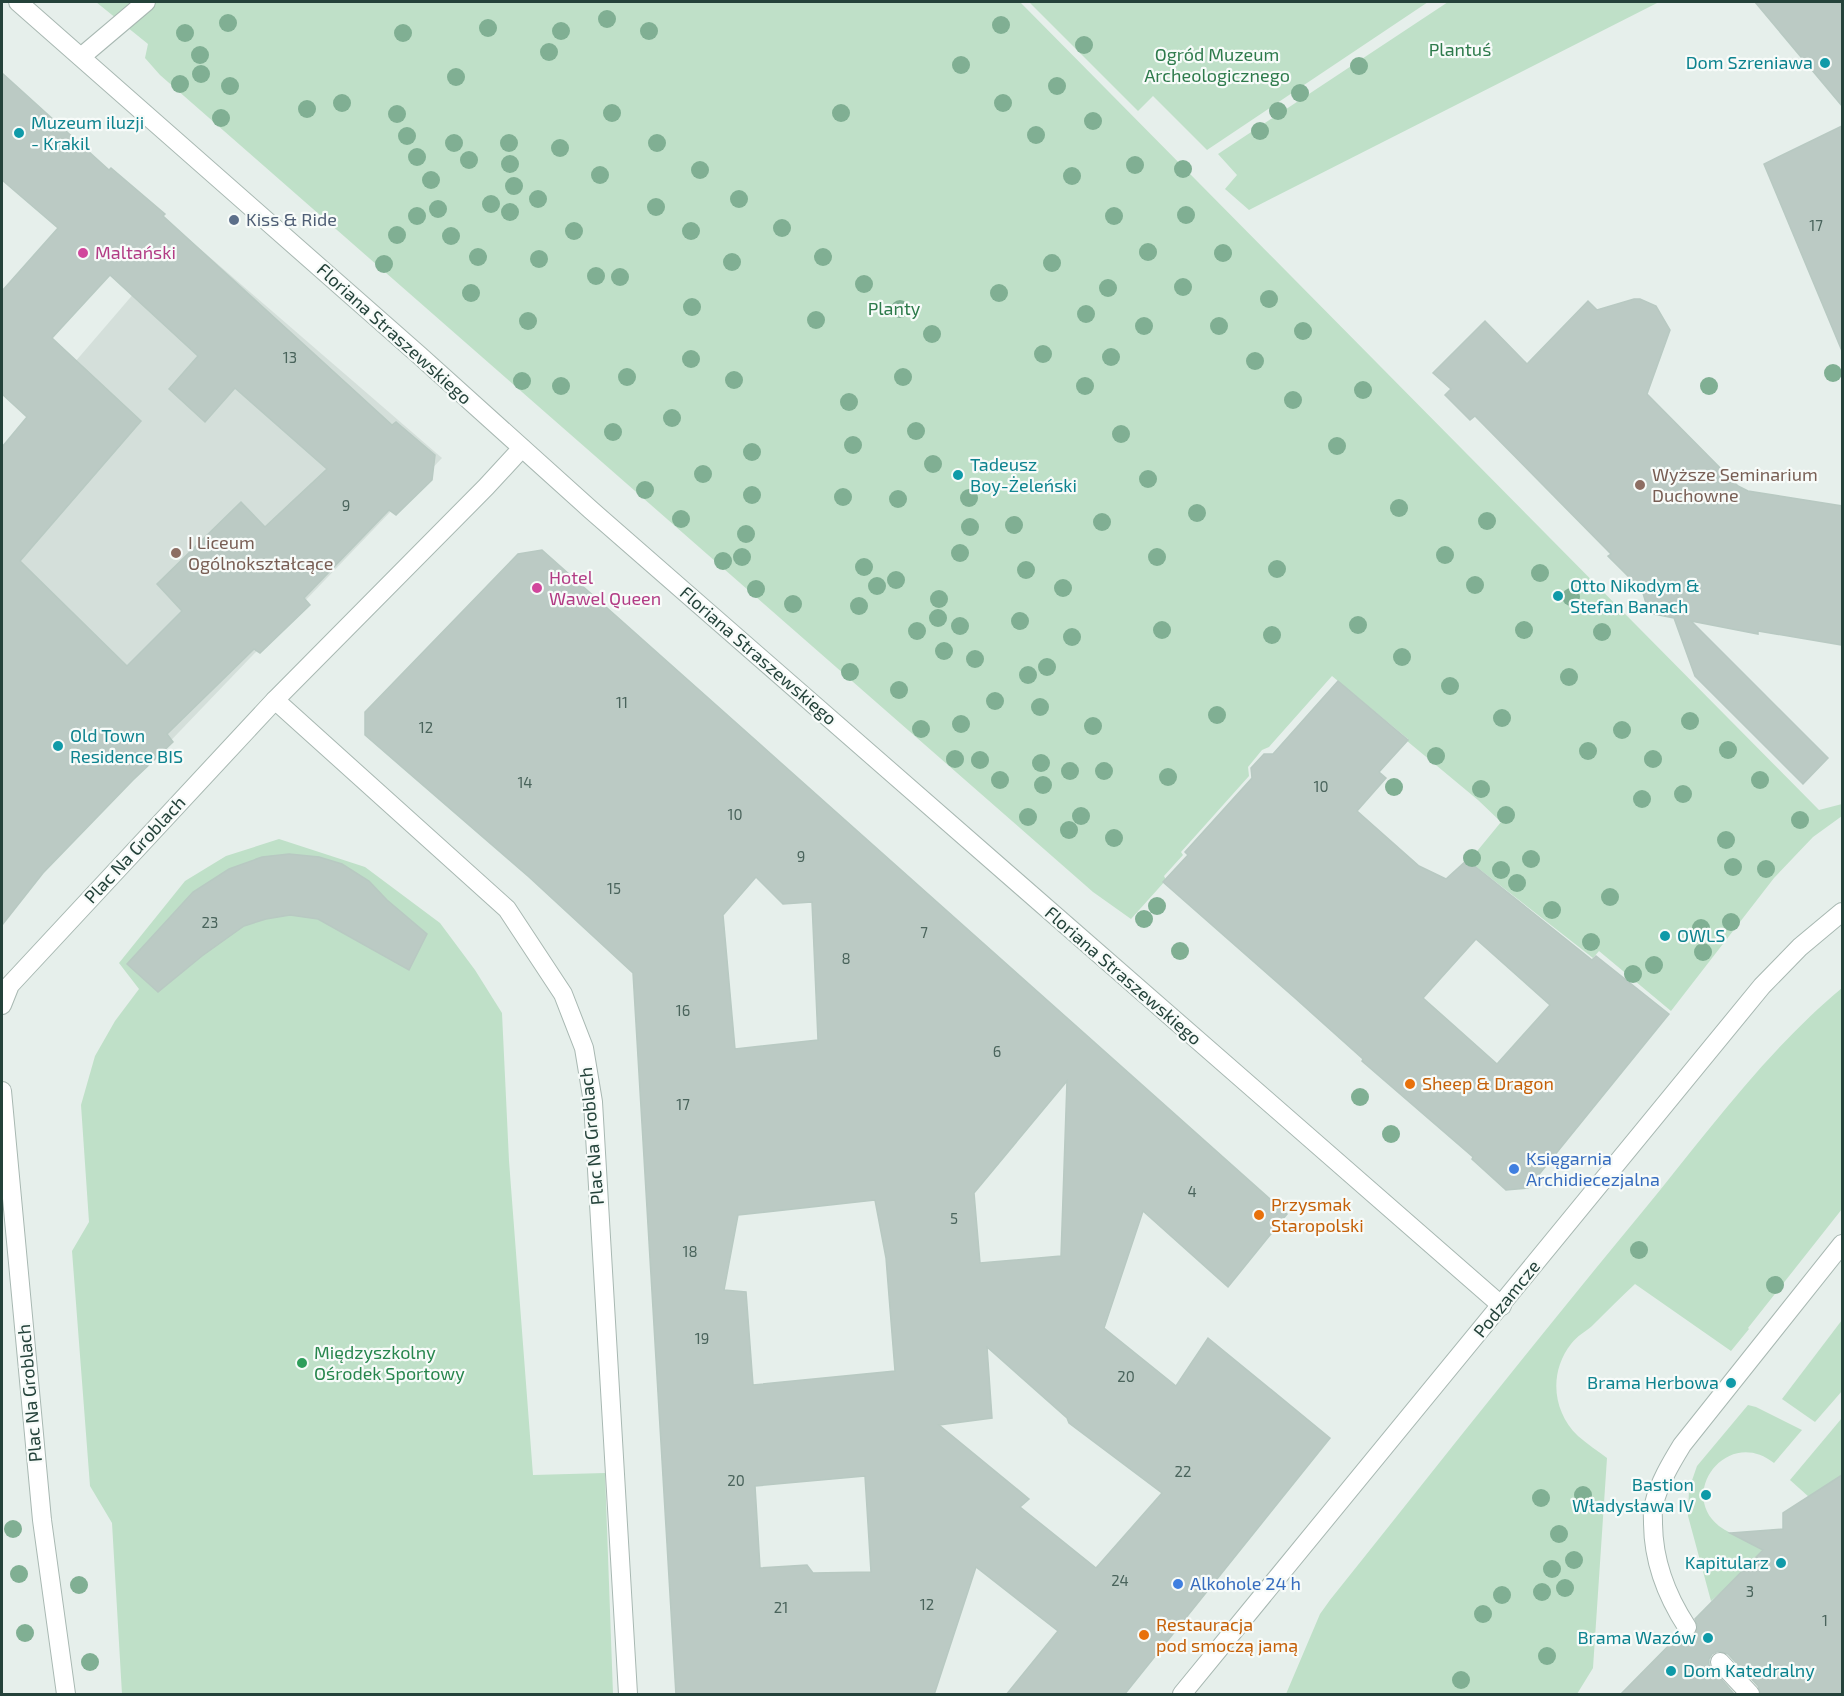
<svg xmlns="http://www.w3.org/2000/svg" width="1844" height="1696" font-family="'Exo 2',sans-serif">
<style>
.built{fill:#d4dfda}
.green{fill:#bfe0c8}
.building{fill:#bbcac4;stroke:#b8c9c2;stroke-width:1.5;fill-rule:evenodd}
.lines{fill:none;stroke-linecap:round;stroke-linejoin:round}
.street-casing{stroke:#a8b8b2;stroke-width:20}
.street{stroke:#fff;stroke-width:18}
.tree{fill:#80af93}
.culture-dot{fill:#0f9aa8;stroke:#f7fbf9;stroke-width:2}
.service-dot{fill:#5c6f8a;stroke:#f7fbf9;stroke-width:2}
.hotel-dot{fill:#d1479c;stroke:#f7fbf9;stroke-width:2}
.education-dot{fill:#8d6e63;stroke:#f7fbf9;stroke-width:2}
.food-dot{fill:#e8710a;stroke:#f7fbf9;stroke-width:2}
.shop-dot{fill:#3f7fe0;stroke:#f7fbf9;stroke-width:2}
.leisure-dot{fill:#2e9e5b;stroke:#f7fbf9;stroke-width:2}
.labels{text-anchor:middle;stroke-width:4.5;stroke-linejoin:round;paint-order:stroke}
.number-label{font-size:15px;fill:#4a645c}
.park-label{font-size:18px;fill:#2d7a4b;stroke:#f7fbf9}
.culture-label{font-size:18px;fill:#0d838f;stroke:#f7fbf9;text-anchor:start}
.service-label{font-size:18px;fill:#4e5e75;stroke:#f7fbf9;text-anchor:start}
.hotel-label{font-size:18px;fill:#b23c85;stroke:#f7fbf9;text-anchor:start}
.street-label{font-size:18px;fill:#24423a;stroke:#f7fbf9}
.education-label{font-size:18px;fill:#785e54;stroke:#f7fbf9;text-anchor:start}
.food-label{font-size:18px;fill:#c56008;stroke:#f7fbf9;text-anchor:start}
.shop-label{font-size:18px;fill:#366cbe;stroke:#f7fbf9;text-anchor:start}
.leisure-label{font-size:18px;fill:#27864d;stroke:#f7fbf9;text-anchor:start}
</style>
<rect width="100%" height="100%" fill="#e6efeb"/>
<path class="built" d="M184 235 442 458 133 780 2 648V447Z"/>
<g class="green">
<path d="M96 2H1020L1819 810 1842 804V816L1813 837 1774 878 1671 1011 1599 951 1593 958 1469 861 1501 822 1478 800 1407 741 1408 739 1332 676 1269 747 1262 750 1248 767 1249 776 1181 852 1183 855 1164 876 1166 880 1131 919 1093 892 160 75 145 58 148 44Z"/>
<path d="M1029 2H1428L1207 150 1153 96 1138 111Z"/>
<path d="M1448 2H1659L1249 210 1225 189 1237 175 1218 154Z"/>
<path d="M279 839 365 867 440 923 475 970 502 1013 509 1161 533 1475 605 1473 613 1694H122L112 1523 90 1486 72 1251 89 1222 81 1105 95 1056 115 1021 139 989 119 963 185 881 226 856Z"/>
<path d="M1842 988V1209L1748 1328 1749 1329 1731 1351 1635 1284C1620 1298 1606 1312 1592 1326 1585 1332 1577 1336 1571 1344 1549 1372 1552 1411 1578 1436 1587 1444 1598 1451 1607 1458L1593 1668 1577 1694H1286L1320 1614 1330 1600C1434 1470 1537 1339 1643 1211 1706 1134 1766 1051 1842 988Z"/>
<path d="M1842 1320V1391L1815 1422 1782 1399Z"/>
<path d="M1748 1405 1756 1407 1802 1430 1774 1463C1728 1426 1677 1493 1719 1526 1732 1536 1751 1540 1766 1546L1734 1581 1711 1601 1688 1516 1689 1489 1697 1466Z"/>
<path d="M1842 1418V1475L1809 1497 1790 1480Z"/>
</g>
<g class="building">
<path d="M1755 2H1842V106Z"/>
<path d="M2 73 109 170 111 168 165 214 163 216 392 425 396 422 435 455 432 480 396 515 389 510 304 598 310 605 260 653 254 649 167 734 173 742 133 780 43 873 2 925V447L27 417 2 394V291L58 228 2 180ZM110 275 198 356 169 389 205 422 235 388 327 469 265 527 241 502 157 584 182 611 127 666 20 561 141 421 52 338Z"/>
<path d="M1842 126V351L1764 164Z"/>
<path d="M1634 299H1640L1656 306 1670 330 1647 394 1738 486 1748 491 1842 506V645L1758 631V634L1691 621 1828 758 1803 784 1695 676 1674 618 1649 613 1642 590 1608 556 1611 554 1475 416 1470 420 1445 395 1451 389 1433 373 1485 321 1527 364 1588 301 1597 310Z"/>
<path d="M542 550 1287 1214 1228 1287 1143 1211 1104 1328 1176 1386 1208 1338 1330 1438 1124 1695H1006L1058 1631 976 1567 934 1695H676L633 973 529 877 365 735V712L518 554ZM756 877 783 904 812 902 818 1040 735 1049 723 915ZM1067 1081 1061 1256 980 1263 974 1193ZM875 1200 886 1258 895 1371 753 1385 746 1292 724 1290 738 1215ZM987 1347 1067 1418 1069 1423 1162 1493 1096 1568 1020 1507 1029 1499 939 1425 992 1418ZM865 1476 871 1572 813 1573 807 1565 760 1568 755 1486Z"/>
<path d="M1338 681 1408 740 1379 772 1386 778 1357 811 1419 866 1446 879 1467 860 1592 960 1596 956 1669 1014 1528 1188 1506 1190 1472 1159 1473 1157 1362 1061 1363 1059 1295 998 1163 882 1188 855 1185 852 1252 778 1251 768 1264 754H1273ZM1476 939 1550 1005 1497 1064 1423 998Z"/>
<path d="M289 854 319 857 342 864 369 881 387 900 427 934 409 970 318 919 290 915 266 919 244 926 202 956 158 992 127 964 193 892 229 869 262 857Z"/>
<path d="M1842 1475V1695H1761L1758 1686 1728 1654 1718 1651 1712 1654 1709 1659V1665L1735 1695H1620L1679 1635 1687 1638 1693 1636 1698 1627 1695 1619 1763 1550 1730 1533 1783 1529V1513Z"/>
</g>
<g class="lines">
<g class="street-casing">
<g id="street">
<path d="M18 2 419 355 591 510 1502 1306"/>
<path d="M81 57 146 2"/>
<path d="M275 700 507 909 563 994 584 1048 593 1102 628 1694"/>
<path d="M2 1005 10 985 275 700 486 487 522 448"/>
<path d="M2 1091 42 1520 66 1694"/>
<path d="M1687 1627C1666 1595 1653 1561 1653 1522 1653 1516 1652 1509 1654 1504 1659 1483 1671 1463 1682 1445L1842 1244"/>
<path d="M1720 1662 1750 1694"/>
<path d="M1182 1694 1762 986 1800 947 1842 912"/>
</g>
</g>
<use href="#street" class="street"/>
</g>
<g class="tree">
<circle cx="607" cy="19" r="9"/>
<circle cx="228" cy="23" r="9"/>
<circle cx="1001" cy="25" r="9"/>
<circle cx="488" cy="28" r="9"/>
<circle cx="561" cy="31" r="9"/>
<circle cx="649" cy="31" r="9"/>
<circle cx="185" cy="33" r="9"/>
<circle cx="403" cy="33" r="9"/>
<circle cx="1084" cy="45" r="9"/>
<circle cx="549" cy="52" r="9"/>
<circle cx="200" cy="55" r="9"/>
<circle cx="961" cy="65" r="9"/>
<circle cx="1359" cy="66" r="9"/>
<circle cx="201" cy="74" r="9"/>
<circle cx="456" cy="77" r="9"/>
<circle cx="180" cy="84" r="9"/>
<circle cx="230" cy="86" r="9"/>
<circle cx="1057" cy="86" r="9"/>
<circle cx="1300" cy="93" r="9"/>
<circle cx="342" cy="103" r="9"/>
<circle cx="1003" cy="103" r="9"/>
<circle cx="307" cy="109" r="9"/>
<circle cx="1278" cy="111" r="9"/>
<circle cx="612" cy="113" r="9"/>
<circle cx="841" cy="113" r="9"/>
<circle cx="397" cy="114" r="9"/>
<circle cx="221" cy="118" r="9"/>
<circle cx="1093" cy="121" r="9"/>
<circle cx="1260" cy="131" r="9"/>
<circle cx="1036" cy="135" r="9"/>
<circle cx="407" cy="136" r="9"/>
<circle cx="454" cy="143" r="9"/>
<circle cx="509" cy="143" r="9"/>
<circle cx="657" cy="143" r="9"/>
<circle cx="560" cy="148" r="9"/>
<circle cx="417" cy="157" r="9"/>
<circle cx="469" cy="160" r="9"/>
<circle cx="510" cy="164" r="9"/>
<circle cx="1135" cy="165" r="9"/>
<circle cx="1183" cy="169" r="9"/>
<circle cx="700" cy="170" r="9"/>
<circle cx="600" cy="175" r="9"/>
<circle cx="1072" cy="176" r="9"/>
<circle cx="431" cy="180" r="9"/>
<circle cx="514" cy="186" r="9"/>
<circle cx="538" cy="199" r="9"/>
<circle cx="739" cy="199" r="9"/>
<circle cx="491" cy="204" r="9"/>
<circle cx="656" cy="207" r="9"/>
<circle cx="438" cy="209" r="9"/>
<circle cx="510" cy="212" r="9"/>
<circle cx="1186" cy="215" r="9"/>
<circle cx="417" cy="216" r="9"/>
<circle cx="1114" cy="216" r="9"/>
<circle cx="782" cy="228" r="9"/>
<circle cx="574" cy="231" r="9"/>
<circle cx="691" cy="231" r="9"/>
<circle cx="397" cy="235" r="9"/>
<circle cx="451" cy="236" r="9"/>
<circle cx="1148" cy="252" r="9"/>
<circle cx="1223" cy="253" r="9"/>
<circle cx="478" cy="257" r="9"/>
<circle cx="823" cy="257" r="9"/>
<circle cx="539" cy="259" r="9"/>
<circle cx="732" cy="262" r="9"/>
<circle cx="1052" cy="263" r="9"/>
<circle cx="384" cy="264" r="9"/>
<circle cx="596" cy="276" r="9"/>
<circle cx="620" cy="277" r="9"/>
<circle cx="864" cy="284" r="9"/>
<circle cx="1183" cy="287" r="9"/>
<circle cx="1108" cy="288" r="9"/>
<circle cx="471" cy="293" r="9"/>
<circle cx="999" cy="293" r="9"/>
<circle cx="1269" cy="299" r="9"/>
<circle cx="692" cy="307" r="9"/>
<circle cx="900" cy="309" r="9"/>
<circle cx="1086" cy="314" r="9"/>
<circle cx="816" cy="320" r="9"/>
<circle cx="528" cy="321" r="9"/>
<circle cx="1144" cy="326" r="9"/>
<circle cx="1219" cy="326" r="9"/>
<circle cx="1303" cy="331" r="9"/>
<circle cx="932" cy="334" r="9"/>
<circle cx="1043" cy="354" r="9"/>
<circle cx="1111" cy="357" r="9"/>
<circle cx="691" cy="359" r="9"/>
<circle cx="1255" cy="361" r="9"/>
<circle cx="1833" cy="373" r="9"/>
<circle cx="627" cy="377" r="9"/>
<circle cx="903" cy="377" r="9"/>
<circle cx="734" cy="380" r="9"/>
<circle cx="522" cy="381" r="9"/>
<circle cx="561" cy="386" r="9"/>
<circle cx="1085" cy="386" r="9"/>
<circle cx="1709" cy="386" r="9"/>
<circle cx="1363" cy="390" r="9"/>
<circle cx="1293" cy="400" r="9"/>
<circle cx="849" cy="402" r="9"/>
<circle cx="672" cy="418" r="9"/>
<circle cx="916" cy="431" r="9"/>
<circle cx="613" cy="432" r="9"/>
<circle cx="1121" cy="434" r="9"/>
<circle cx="853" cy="445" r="9"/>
<circle cx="1337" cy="446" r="9"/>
<circle cx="752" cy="452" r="9"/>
<circle cx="933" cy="464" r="9"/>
<circle cx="703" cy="474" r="9"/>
<circle cx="1148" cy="479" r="9"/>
<circle cx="645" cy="490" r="9"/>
<circle cx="752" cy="495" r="9"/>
<circle cx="843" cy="497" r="9"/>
<circle cx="969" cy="498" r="9"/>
<circle cx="898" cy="499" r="9"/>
<circle cx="1399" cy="508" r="9"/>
<circle cx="1197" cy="513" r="9"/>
<circle cx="681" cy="519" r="9"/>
<circle cx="1487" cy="521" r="9"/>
<circle cx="1102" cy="522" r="9"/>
<circle cx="1014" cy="525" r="9"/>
<circle cx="970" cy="527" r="9"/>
<circle cx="746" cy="534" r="9"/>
<circle cx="960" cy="553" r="9"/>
<circle cx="1445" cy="555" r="9"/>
<circle cx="742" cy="557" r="9"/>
<circle cx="1157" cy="557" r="9"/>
<circle cx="723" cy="561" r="9"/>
<circle cx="864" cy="567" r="9"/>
<circle cx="1277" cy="569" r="9"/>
<circle cx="1026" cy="570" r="9"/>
<circle cx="1540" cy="573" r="9"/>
<circle cx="896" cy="580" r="9"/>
<circle cx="1475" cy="585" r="9"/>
<circle cx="877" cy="586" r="9"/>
<circle cx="1063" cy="588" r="9"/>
<circle cx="756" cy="589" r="9"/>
<circle cx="1571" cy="597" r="9"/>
<circle cx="939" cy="599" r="9"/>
<circle cx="793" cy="604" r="9"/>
<circle cx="859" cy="606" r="9"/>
<circle cx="938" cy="618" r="9"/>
<circle cx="1020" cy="621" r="9"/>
<circle cx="1358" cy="625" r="9"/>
<circle cx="960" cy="626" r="9"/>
<circle cx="1162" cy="630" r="9"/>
<circle cx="1524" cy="630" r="9"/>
<circle cx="917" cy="631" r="9"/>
<circle cx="1602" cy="632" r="9"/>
<circle cx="1272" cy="635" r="9"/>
<circle cx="1072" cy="637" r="9"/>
<circle cx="944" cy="651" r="9"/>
<circle cx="1402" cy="657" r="9"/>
<circle cx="975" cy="659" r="9"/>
<circle cx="1047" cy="667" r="9"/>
<circle cx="850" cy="672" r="9"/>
<circle cx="1028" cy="675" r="9"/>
<circle cx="1569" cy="677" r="9"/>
<circle cx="1450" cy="686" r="9"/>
<circle cx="899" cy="690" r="9"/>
<circle cx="995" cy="701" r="9"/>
<circle cx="1040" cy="707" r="9"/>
<circle cx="1217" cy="715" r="9"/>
<circle cx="1502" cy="718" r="9"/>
<circle cx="1690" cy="721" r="9"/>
<circle cx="961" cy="724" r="9"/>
<circle cx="1093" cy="726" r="9"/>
<circle cx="921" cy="729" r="9"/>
<circle cx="1622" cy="730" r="9"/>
<circle cx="1728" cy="750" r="9"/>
<circle cx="1588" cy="751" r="9"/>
<circle cx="1436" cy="756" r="9"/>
<circle cx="955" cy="759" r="9"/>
<circle cx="1653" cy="759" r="9"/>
<circle cx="980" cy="760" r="9"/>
<circle cx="1041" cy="763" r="9"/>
<circle cx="1070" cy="771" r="9"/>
<circle cx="1104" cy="771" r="9"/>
<circle cx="1168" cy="777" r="9"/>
<circle cx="1000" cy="780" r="9"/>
<circle cx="1760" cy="780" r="9"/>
<circle cx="1043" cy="785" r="9"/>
<circle cx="1394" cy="787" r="9"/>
<circle cx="1481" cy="789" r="9"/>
<circle cx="1683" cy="794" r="9"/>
<circle cx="1642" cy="799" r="9"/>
<circle cx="1506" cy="815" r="9"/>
<circle cx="1081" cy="816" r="9"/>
<circle cx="1028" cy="817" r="9"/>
<circle cx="1800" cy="820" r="9"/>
<circle cx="1069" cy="830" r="9"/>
<circle cx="1114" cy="838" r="9"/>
<circle cx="1726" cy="840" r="9"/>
<circle cx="1472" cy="858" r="9"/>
<circle cx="1531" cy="859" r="9"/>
<circle cx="1733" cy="867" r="9"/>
<circle cx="1766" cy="869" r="9"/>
<circle cx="1501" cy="870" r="9"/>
<circle cx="1517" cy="883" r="9"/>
<circle cx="1610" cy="897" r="9"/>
<circle cx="1157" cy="906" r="9"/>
<circle cx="1552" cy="910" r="9"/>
<circle cx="1144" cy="919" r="9"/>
<circle cx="1731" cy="922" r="9"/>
<circle cx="1701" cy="928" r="9"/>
<circle cx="1591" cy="942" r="9"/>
<circle cx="1180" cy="951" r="9"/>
<circle cx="1703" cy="952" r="9"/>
<circle cx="1654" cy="965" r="9"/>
<circle cx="1633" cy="974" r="9"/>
<circle cx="1360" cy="1097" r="9"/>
<circle cx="1391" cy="1134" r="9"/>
<circle cx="1639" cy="1250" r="9"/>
<circle cx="1775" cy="1285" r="9"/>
<circle cx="1583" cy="1495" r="9"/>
<circle cx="1541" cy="1498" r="9"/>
<circle cx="13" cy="1529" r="9"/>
<circle cx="1559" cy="1534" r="9"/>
<circle cx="1574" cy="1560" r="9"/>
<circle cx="1552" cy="1569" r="9"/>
<circle cx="19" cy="1574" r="9"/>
<circle cx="79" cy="1585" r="9"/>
<circle cx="1565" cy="1588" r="9"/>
<circle cx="1542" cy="1592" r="9"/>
<circle cx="1502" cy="1595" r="9"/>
<circle cx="1483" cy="1614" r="9"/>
<circle cx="25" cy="1633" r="9"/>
<circle cx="1547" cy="1656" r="9"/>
<circle cx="90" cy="1662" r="9"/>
<circle cx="1461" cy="1680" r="9"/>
</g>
<g class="culture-dot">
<circle cx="1825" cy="63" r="6"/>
<circle cx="19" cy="133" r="6"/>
<circle cx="958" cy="475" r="6"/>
<circle cx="1558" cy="596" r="6"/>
<circle cx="58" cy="746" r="6"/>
<circle cx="1665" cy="936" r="6"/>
<circle cx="1731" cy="1383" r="6"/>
<circle cx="1706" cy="1495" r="6"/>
<circle cx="1781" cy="1563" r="6"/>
<circle cx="1708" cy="1638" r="6"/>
<circle cx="1671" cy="1671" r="6"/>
</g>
<circle class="service-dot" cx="234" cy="220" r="6"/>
<g class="hotel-dot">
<circle cx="83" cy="253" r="6"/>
<circle cx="537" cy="588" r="6"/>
</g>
<g class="education-dot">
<circle cx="1640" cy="485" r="6"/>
<circle cx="176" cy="553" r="6"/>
</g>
<g class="food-dot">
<circle cx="1410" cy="1084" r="6"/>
<circle cx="1259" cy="1215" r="6"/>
<circle cx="1144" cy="1635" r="6"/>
</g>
<g class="shop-dot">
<circle cx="1514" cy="1169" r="6"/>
<circle cx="1178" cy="1584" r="6"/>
</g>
<circle class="leisure-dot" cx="302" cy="1363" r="6"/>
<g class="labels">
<g class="number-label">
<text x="1816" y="231">17</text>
<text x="290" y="363">13</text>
<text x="346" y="511">9</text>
<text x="622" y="708">11</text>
<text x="426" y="733">12</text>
<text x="525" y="788">14</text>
<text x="1321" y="792">10</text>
<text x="735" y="820">10</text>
<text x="801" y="862">9</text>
<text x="614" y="894">15</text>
<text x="210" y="928">23</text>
<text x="924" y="938">7</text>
<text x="846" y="964">8</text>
<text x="683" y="1016">16</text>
<text x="997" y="1057">6</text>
<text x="683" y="1110">17</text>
<text x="1192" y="1197">4</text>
<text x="954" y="1224">5</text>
<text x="690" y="1257">18</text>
<text x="702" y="1344">19</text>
<text x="1126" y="1382">20</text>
<text x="1183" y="1477">22</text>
<text x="736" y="1486">20</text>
<text x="1120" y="1586">24</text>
<text x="1750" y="1597">3</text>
<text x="927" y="1610">12</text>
<text x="781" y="1613">21</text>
<text x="1825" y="1626">1</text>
</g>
<g class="park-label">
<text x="1460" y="56">Plantuś</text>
<text x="1217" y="61">Ogród Muzeum<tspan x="1217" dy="21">Archeologicznego</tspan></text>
<text x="894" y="315">Planty</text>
</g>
<g class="culture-label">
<text x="1813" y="69" text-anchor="end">Dom Szreniawa</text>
<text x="31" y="129">Muzeum iluzji<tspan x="31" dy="21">- Krakil</tspan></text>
<text x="970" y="471">Tadeusz<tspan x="970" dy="21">Boy-Żeleński</tspan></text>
<text x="1570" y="592">Otto Nikodym &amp;<tspan x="1570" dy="21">Stefan Banach</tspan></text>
<text x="70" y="742">Old Town<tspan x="70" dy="21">Residence BIS</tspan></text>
<text x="1677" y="942">OWLS</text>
<text x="1719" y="1389" text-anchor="end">Brama Herbowa</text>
<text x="1694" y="1491" text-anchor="end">Bastion<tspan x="1694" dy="21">Władysława IV</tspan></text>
<text x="1769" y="1569" text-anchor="end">Kapitularz</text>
<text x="1696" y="1644" text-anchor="end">Brama Wazów</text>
<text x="1683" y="1677">Dom Katedralny</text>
</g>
<g class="service-label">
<text x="246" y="226">Kiss &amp; Ride</text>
</g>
<g class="hotel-label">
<text x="95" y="259">Maltański</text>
<text x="549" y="584">Hotel<tspan x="549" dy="21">Wawel Queen</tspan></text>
</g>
<g class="street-label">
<text transform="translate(394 334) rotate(42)" y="6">Floriana Straszewskiego</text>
<text transform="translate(758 656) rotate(41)" y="6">Floriana Straszewskiego</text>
<text transform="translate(135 850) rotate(-47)" y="6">Plac Na Groblach</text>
<text transform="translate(1123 976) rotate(41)" y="6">Floriana Straszewskiego</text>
<text transform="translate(592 1136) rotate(-95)" y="6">Plac Na Groblach</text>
<text transform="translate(1507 1299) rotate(-51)" y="6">Podzamcze</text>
<text transform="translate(30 1393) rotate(-95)" y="6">Plac Na Groblach</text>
</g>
<g class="education-label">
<text x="1652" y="481">Wyższe Seminarium<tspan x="1652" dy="21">Duchowne</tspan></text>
<text x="188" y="549">I Liceum<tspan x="188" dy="21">Ogólnokształcące</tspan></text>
</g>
<g class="food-label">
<text x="1422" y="1090">Sheep &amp; Dragon</text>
<text x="1271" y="1211">Przysmak<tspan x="1271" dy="21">Staropolski</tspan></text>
<text x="1156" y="1631">Restauracja<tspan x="1156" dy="21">pod smoczą jamą</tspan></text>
</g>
<g class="shop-label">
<text x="1526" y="1165">Księgarnia<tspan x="1526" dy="21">Archidiecezjalna</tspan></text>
<text x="1190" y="1590">Alkohole 24 h</text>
</g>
<g class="leisure-label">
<text x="314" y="1359">Międzyszkolny<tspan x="314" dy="21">Ośrodek Sportowy</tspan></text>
</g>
</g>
<rect width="1844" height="1696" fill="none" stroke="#24423a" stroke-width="6"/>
</svg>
